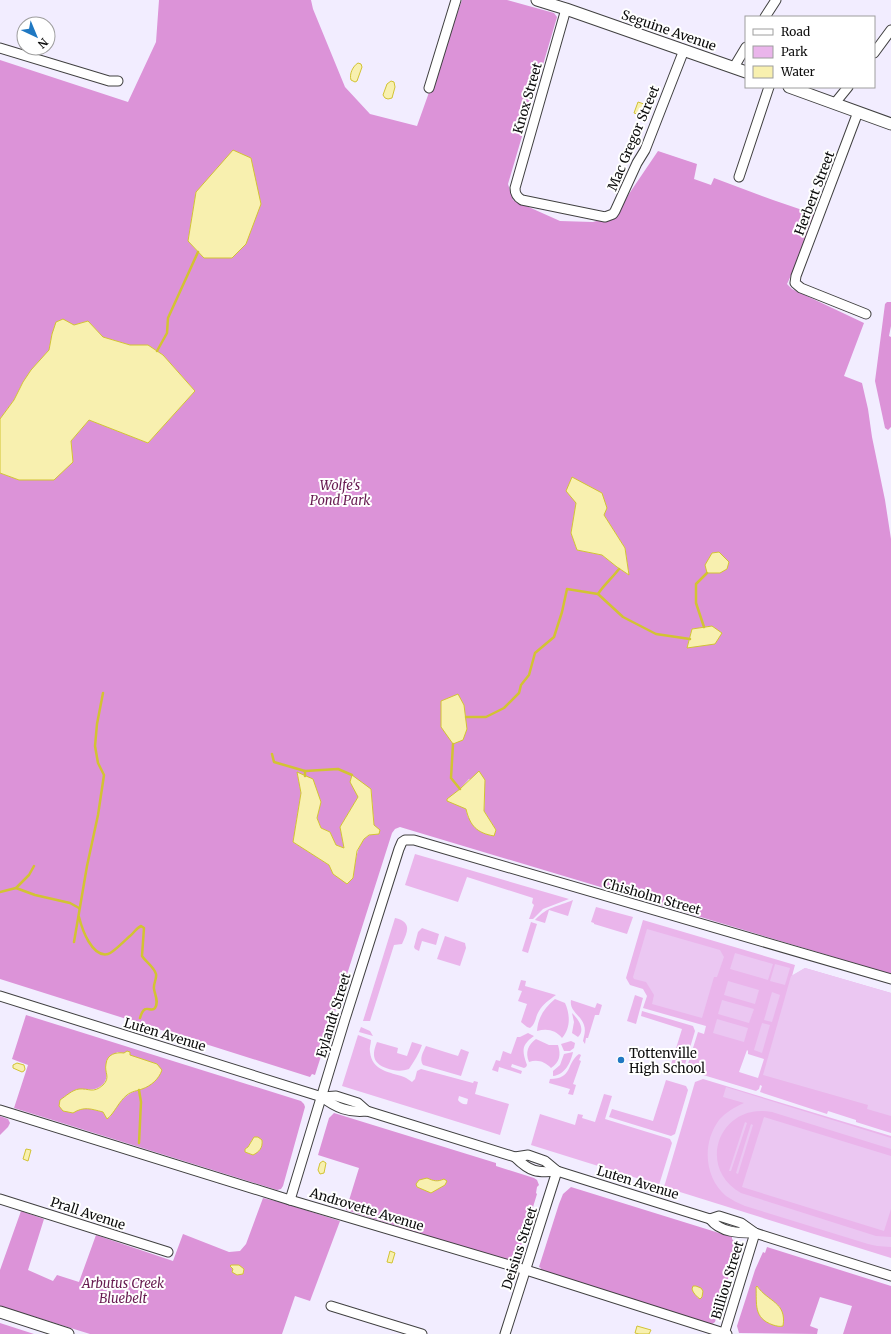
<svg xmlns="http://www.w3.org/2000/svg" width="891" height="1334" font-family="Merriweather,serif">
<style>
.green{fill:#eab5eb;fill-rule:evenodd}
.forest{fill:#dc93d8;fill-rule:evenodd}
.pitch{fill:#ebc7f2}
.water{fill:#f8f0af;stroke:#d2c333}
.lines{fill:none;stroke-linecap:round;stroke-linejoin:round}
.stream{stroke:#d2c333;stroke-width:2.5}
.minor-casing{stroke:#404040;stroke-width:11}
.tertiary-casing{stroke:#404040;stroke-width:13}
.minor{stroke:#fff;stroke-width:9}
.tertiary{stroke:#fff;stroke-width:11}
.poi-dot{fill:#1f78c2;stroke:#fff;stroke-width:1.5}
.labels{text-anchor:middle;stroke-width:4;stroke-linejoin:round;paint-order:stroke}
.street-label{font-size:13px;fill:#0d0d0d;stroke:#fff}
.park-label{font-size:13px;font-style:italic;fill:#671b50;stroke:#fff}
.poi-label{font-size:13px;fill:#0d0d0d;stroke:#fff;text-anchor:start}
</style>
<rect width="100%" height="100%" fill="#f2edff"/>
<g class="green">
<path d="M415 854 569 899 543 909 533 919H529L534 905 532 903 533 898 467 877 458 902 405 885Z"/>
<path d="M573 900 568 916 549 910 545 923 535 920C548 906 557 907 573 900Z"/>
<path d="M596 907 633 917 627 934 594 924V923L591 922Z"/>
<path d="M395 918C412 922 408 931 402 944L394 945 370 1021H363Z"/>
<path d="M643 920 795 965 792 976 805 968 891 993V1133L856 1122V1120L828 1111 827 1114 760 1092 762 1086 760 1085 759 1089 756 1091 690 1071 687 1067 698 1032 704 1034 706 1026 643 1008 647 996 643 989 630 985 626 978ZM747 1050 748 1051V1054L764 1059 758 1078 739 1072Z"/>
<path d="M531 922 537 924 528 953 522 951Z"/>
<path d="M422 928 439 934 436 945 422 941 419 951 415 949 414 947 418 932Z"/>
<path d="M445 936 465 943 466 948 460 966 437 959Z"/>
<path d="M521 980 526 981 525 986 556 995C549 1000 543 1004 539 1011 535 1017 536 1024 530 1028L527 1027 521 1022 527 1004 518 1001 522 991 518 990Z"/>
<path d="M635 995 643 998 636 1024 627 1021Z"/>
<path d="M555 999 565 1003C570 1014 571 1028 562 1038 556 1030 547 1028 537 1031 538 1017 545 1007 555 999Z"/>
<path d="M571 1000 595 1008 597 1003 602 1005 599 1015H595L588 1038H586L585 1044 583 1041C584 1036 586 1031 584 1025 581 1015 569 1011 571 1000Z"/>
<path d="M642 1011 693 1026 695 1031 683 1071 679 1074 669 1071 682 1029 641 1016Z"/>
<path d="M572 1013C578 1019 586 1029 578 1037L572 1033 574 1022Z"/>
<path d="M361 1027 370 1031 373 1036 359 1032Z"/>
<path d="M528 1033 534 1036C521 1045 522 1051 527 1065L526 1067 524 1068 512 1064 511 1067 522 1071 521 1074 499 1067 498 1072 492 1070 496 1060 500 1061 503 1051 511 1054 517 1037H520Z"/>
<path d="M358 1035 371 1040C371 1044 369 1048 370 1052 372 1071 390 1072 404 1077 407 1078 409 1080 412 1082L415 1079 417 1071 421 1069 473 1083 474 1081 478 1082 475 1094 509 1104 500 1135 342 1086ZM459 1096 468 1099 467 1104C464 1105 460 1103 458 1100Z"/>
<path d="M536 1039 549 1045H558C561 1055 560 1062 551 1068 545 1062 538 1059 529 1062 525 1052 528 1045 536 1039Z"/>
<path d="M571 1041 575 1043 574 1048 570 1051H564L561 1044Z"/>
<path d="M377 1042 398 1048 397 1053 407 1056 412 1042 422 1045C419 1054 414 1061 409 1069 403 1071 398 1071 393 1070 375 1066 370 1058 377 1042Z"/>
<path d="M426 1046 458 1056 461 1049 469 1052 461 1076 423 1065C419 1059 423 1052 426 1046Z"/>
<path d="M573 1052C571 1062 565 1075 553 1076V1071L560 1065 564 1054Z"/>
<path d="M579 1054 581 1055 579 1060 581 1061 573 1084 576 1085 573 1095 568 1094 570 1089 549 1083 550 1079C573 1079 566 1063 579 1054Z"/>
<path d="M703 1079 891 1136V1258L664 1187 695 1082Z"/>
<path d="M666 1080 686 1086 688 1090 675 1134 671 1136 609 1117 612 1109 653 1121Z"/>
<path d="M604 1094 612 1096 605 1119 670 1139 672 1143 659 1185 531 1145 540 1114 575 1125 578 1114 583 1115 582 1118 595 1122Z"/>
</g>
<g class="forest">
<path d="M159 0H311L313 9 345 87 370 114 417 126 462 0H507L554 13 557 17 508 184 513 200 560 221 593 222 614 216 658 151 697 164 694 179 711 185 714 178 773 200 814 214 800 256 787 284 792 289 864 323 844 376 862 383 868 409 872 437 885 500 891 539V974L400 827 395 829 392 833 315 1075 312 1074 310 1077 0 979V473L19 480 71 441 89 420 148 443 195 391 163 355 148 345H130L103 337 88 321 74 325 52 334 49 350 31 370 23 382 14 400 0 419V60L128 102 156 42ZM196 192 232 258H204L188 241ZM576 503 604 515 625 548 629 575 617 567 602 555 577 550 571 533ZM712 626 687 648 692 629ZM297 772 305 776 321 801 317 818 321 828 330 832 336 845 344 848 340 827 358 797 371 789 374 825 379 834C376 834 372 834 370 835 356 841 355 866 353 878L333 874 329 865 293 842 301 793ZM469 779 485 790 484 811 496 830 468 817 460 789Z"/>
<path d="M887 302H891V326L889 336 891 337V427L888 430 885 428 875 381 885 304Z"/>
<path d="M26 1015 301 1101 304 1104 305 1107 283 1186 281 1189 277 1190 14 1108 28 1065 12 1059ZM117 1052 157 1064 142 1089C130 1091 122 1099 115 1109 112 1113 112 1116 107 1119L103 1112 87 1108 80 1109 85 1089C98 1092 110 1083 106 1069ZM252 1140 260 1150 253 1155 245 1152V1149L248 1147Z"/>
<path d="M334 1113 496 1163V1166L534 1178 537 1180 539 1185 537 1187 536 1193 537 1194 517 1259 511 1260 510 1262 346 1210 359 1168 318 1155 329 1118ZM444 1179 445 1185 436 1190 423 1189 417 1187 432 1180C436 1183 440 1181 444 1179Z"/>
<path d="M0 1116 8 1119 10 1123 8 1127 0 1135Z"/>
<path d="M571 1187 732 1237V1239L738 1245 715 1322 711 1325 539 1271 541 1268 539 1267 559 1204 563 1194Z"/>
<path d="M263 1198 280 1202 340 1221 310 1301 295 1296 282 1334H90L0 1306V1270L21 1211 44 1219 28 1270 53 1281 57 1275 79 1282 96 1235 173 1261 183 1234 229 1252 240 1251 246 1244Z"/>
<path d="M767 1247 891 1286V1334H843L852 1306 820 1297 810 1326 818 1329 817 1334 739 1333 737 1326 755 1270 763 1252 765 1253ZM757 1286 764 1295 780 1307V1327L775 1325 756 1300Z"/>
<path d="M0 1323 34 1334H0Z"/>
</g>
<g class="pitch">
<path d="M647 929 720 950 724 957 717 977H714L702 1018 652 1004 654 995 646 982 634 979 633 977Z"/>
<path d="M735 953 773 964 768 980 730 969Z"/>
<path d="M775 964 790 968 785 985 770 981Z"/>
<path d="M805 968 891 993V1116L867 1109 868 1105 763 1075 791 976Z"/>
<path d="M728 981 759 990 755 1004 724 995Z"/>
<path d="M772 992 780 995 772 1022 764 1020Z"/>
<path d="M722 1000 754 1009 749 1023 718 1014Z"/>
<path d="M717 1019 748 1028 744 1042 713 1033Z"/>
<path d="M762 1023 770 1025 762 1053 754 1050Z"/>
<path d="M726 1087 891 1138V1149L772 1112C720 1102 695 1167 741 1193L876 1236 891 1237V1247L877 1246 868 1244 745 1206C738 1203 732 1200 726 1196 704 1177 702 1143 719 1120 726 1112 735 1107 744 1103L723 1097Z"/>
<path d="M764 1117 891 1156V1209L884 1231 742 1187Z"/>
<path d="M745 1122 747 1123 731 1171H729Z"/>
<path d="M751 1124 753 1125 738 1174 736 1173Z"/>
</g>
<g class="water">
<path d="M358 63 361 64 362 67 357 81 355 82 351 80C349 74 353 66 358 63Z"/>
<path d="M391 81 394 82 395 87 392 98 388 99 385 98 383 95 387 84Z"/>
<path d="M638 102 644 104 640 115 634 113Z"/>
<path d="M233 150 251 158 261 204 246 244 232 258H204L188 241 196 192Z"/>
<path d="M63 319 74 325 88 321 103 337 130 345H148L163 355 195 391 148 443 89 420 71 441 73 462 54 480H19L0 473V419L14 400 23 382 31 370 49 350 52 334 56 322Z"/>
<path d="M572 477 602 493 607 508 604 515 625 548 629 575 617 567 602 555 577 550 571 533 576 503 566 491Z"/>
<path d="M719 552 729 562 727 569 720 573H707L705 565 712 553Z"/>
<path d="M712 626 722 633 715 644 687 648 692 629Z"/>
<path d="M458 694 464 705 467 729 463 740 453 744 441 727V701Z"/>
<path d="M479 771 485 780 484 811 496 830 494 836C477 833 470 826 466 809L447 801V799L460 789Z"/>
<path d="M297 772 313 779 321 802 317 818 321 828 330 832 336 845 344 848 340 827 358 797 350 782 352 775 371 789 374 825 380 830 379 834 369 835 364 839 357 851 353 878 347 884 333 874 329 865 293 842 301 793Z"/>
<path d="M127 1051 130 1052V1055L157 1064 162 1070C159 1079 151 1086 142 1089 137 1091 132 1091 127 1095 119 1101 114 1114 107 1119L103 1112C91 1109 84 1106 73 1113L63 1111 59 1106 60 1100C66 1096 72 1090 79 1089 89 1088 93 1094 103 1085 111 1077 104 1073 106 1064 107 1054 116 1052 124 1053Z"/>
<path d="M17 1063 24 1065 25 1069 24 1071 22 1072 13 1068V1065Z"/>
<path d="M254 1137H258L262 1140C263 1148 259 1152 253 1155L245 1152V1149L248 1147Z"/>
<path d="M26 1149 31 1150 28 1161 23 1159Z"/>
<path d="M323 1161 326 1163 324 1173 320 1174 318 1170 320 1163Z"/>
<path d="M427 1178C434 1181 437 1182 444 1179L447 1181 445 1185 431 1193 417 1187 416 1184 419 1180Z"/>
<path d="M390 1251 395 1253 392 1263 387 1262Z"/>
<path d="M231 1265H239L244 1269 243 1274 237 1275 232 1272 233 1269 230 1266Z"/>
<path d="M693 1286H696L701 1288 703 1291 702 1297 700 1299C697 1297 693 1293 692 1289Z"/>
<path d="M757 1286C768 1302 787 1302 783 1326 779 1327 777 1326 773 1325 753 1318 757 1304 756 1287Z"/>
<path d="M637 1326 651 1330 649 1334H639L635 1333Z"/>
</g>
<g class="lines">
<g class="stream">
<path d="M157 351 167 333 168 318 198 252"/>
<path d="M598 594 623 617 656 634 690 639"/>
<path d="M704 627 696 603V584L707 573"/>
<path d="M466 717H486L504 708 519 693 521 685 529 675 535 653 554 637 562 612 567 589 598 594C604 585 612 578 619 569"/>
<path d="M453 744 451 778 460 789"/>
<path d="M272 754 274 762 305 771"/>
<path d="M305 776V771L338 769 352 775"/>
<path d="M16 888 35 895 70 903 79 908"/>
<path d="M0 892 16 888 29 875 34 866"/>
<path d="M79 917C82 929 92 958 108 954 113 953 125 940 130 936 134 933 136 928 141 926L144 928 142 956C146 962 154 967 156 974 157 979 153 984 154 989 155 995 159 1002 155 1008 151 1014 145 1001 140 1018"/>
<path d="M74 942 87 866 98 815 104 775 98 763 95 746 97 724 103 693"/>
<path d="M139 1090 141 1102 139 1143"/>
</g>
<g class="minor-casing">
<g id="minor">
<path d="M566 9 515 188C515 194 517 197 522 200L605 217 613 214 615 211 637 163 645 150 684 50"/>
<path d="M765 17 776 0"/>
<path d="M0 48 109 81H118"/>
<path d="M874 53 891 30"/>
<path d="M734 67 746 47"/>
<path d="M429 88 456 0"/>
<path d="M835 103 848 87"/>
<path d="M858 112 796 276 795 283 801 288 866 314"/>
<path d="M739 177 769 87"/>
<path d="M0 996 322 1097 336 1096 358 1103 367 1111"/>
<path d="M322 1097C336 1108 349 1113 367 1111L515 1157C530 1172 537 1173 557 1171"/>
<path d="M0 1110 290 1200 526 1270 727 1334"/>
<path d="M515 1157 528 1155 545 1161 557 1171 710 1219 719 1216 741 1223 755 1233 891 1276"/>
<path d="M0 1199 168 1252"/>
<path d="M290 1200 345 1019 399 849 402 842 405 840H414L891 979"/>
<path d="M710 1219C721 1233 739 1233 755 1233"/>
<path d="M331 1306 422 1334"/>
<path d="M505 1334 557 1171"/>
<path d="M724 1334 755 1233"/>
</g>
</g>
<g class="tertiary-casing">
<g id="tertiary">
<path d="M537 0 566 9 746 72"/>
<path d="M789 87 891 124"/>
<path d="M0 1312 68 1334"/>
</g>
</g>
<use href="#minor" class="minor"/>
<use href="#tertiary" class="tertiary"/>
</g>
<circle class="poi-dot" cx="621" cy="1060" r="4"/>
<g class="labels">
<g class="street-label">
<text transform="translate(669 30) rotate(19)" y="5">Seguine Avenue</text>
<text transform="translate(527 98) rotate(-74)" y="5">Knox Street</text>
<text transform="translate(633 138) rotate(-67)" y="5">Mac Gregor Street</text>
<text transform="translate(814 193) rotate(-69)" y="5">Herbert Street</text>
<text transform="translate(652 896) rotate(16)" y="5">Chisholm Street</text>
<text transform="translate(333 1015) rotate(-73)" y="5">Eylandt Street</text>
<text transform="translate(165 1034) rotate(17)" y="5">Luten Avenue</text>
<text transform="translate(638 1182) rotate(17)" y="5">Luten Avenue</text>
<text transform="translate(367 1209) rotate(17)" y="5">Androvette Avenue</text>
<text transform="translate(88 1213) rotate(18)" y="5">Prall Avenue</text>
<text transform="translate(519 1248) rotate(-72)" y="5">Deisius Street</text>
<text transform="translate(727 1280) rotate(-73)" y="5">Billiou Street</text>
</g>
<g class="park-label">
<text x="340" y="490">Wolfe's<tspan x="340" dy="15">Pond Park</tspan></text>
<text x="123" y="1288">Arbutus Creek<tspan x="123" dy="15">Bluebelt</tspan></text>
</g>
<g class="poi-label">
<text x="629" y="1058">Tottenville<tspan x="629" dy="15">High School</tspan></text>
</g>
</g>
<rect x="745" y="16" width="130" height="72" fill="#ffffff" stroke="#9e9e9e"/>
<rect x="753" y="29" width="20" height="6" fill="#ffffff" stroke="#9e9e9e"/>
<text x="781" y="36" font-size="12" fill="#0d0d0d">Road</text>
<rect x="753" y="46" width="20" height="12" fill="#eab5eb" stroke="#9e9e9e"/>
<text x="781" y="56" font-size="12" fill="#0d0d0d">Park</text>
<rect x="753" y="66" width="20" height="12" fill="#f8f0af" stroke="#9e9e9e"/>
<text x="781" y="76" font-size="12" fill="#0d0d0d">Water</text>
<g transform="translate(36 36) rotate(136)"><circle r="19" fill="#ffffff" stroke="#9e9e9e"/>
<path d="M0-3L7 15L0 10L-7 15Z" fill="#1f78c2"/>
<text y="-6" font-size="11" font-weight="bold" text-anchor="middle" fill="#0d0d0d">N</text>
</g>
</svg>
